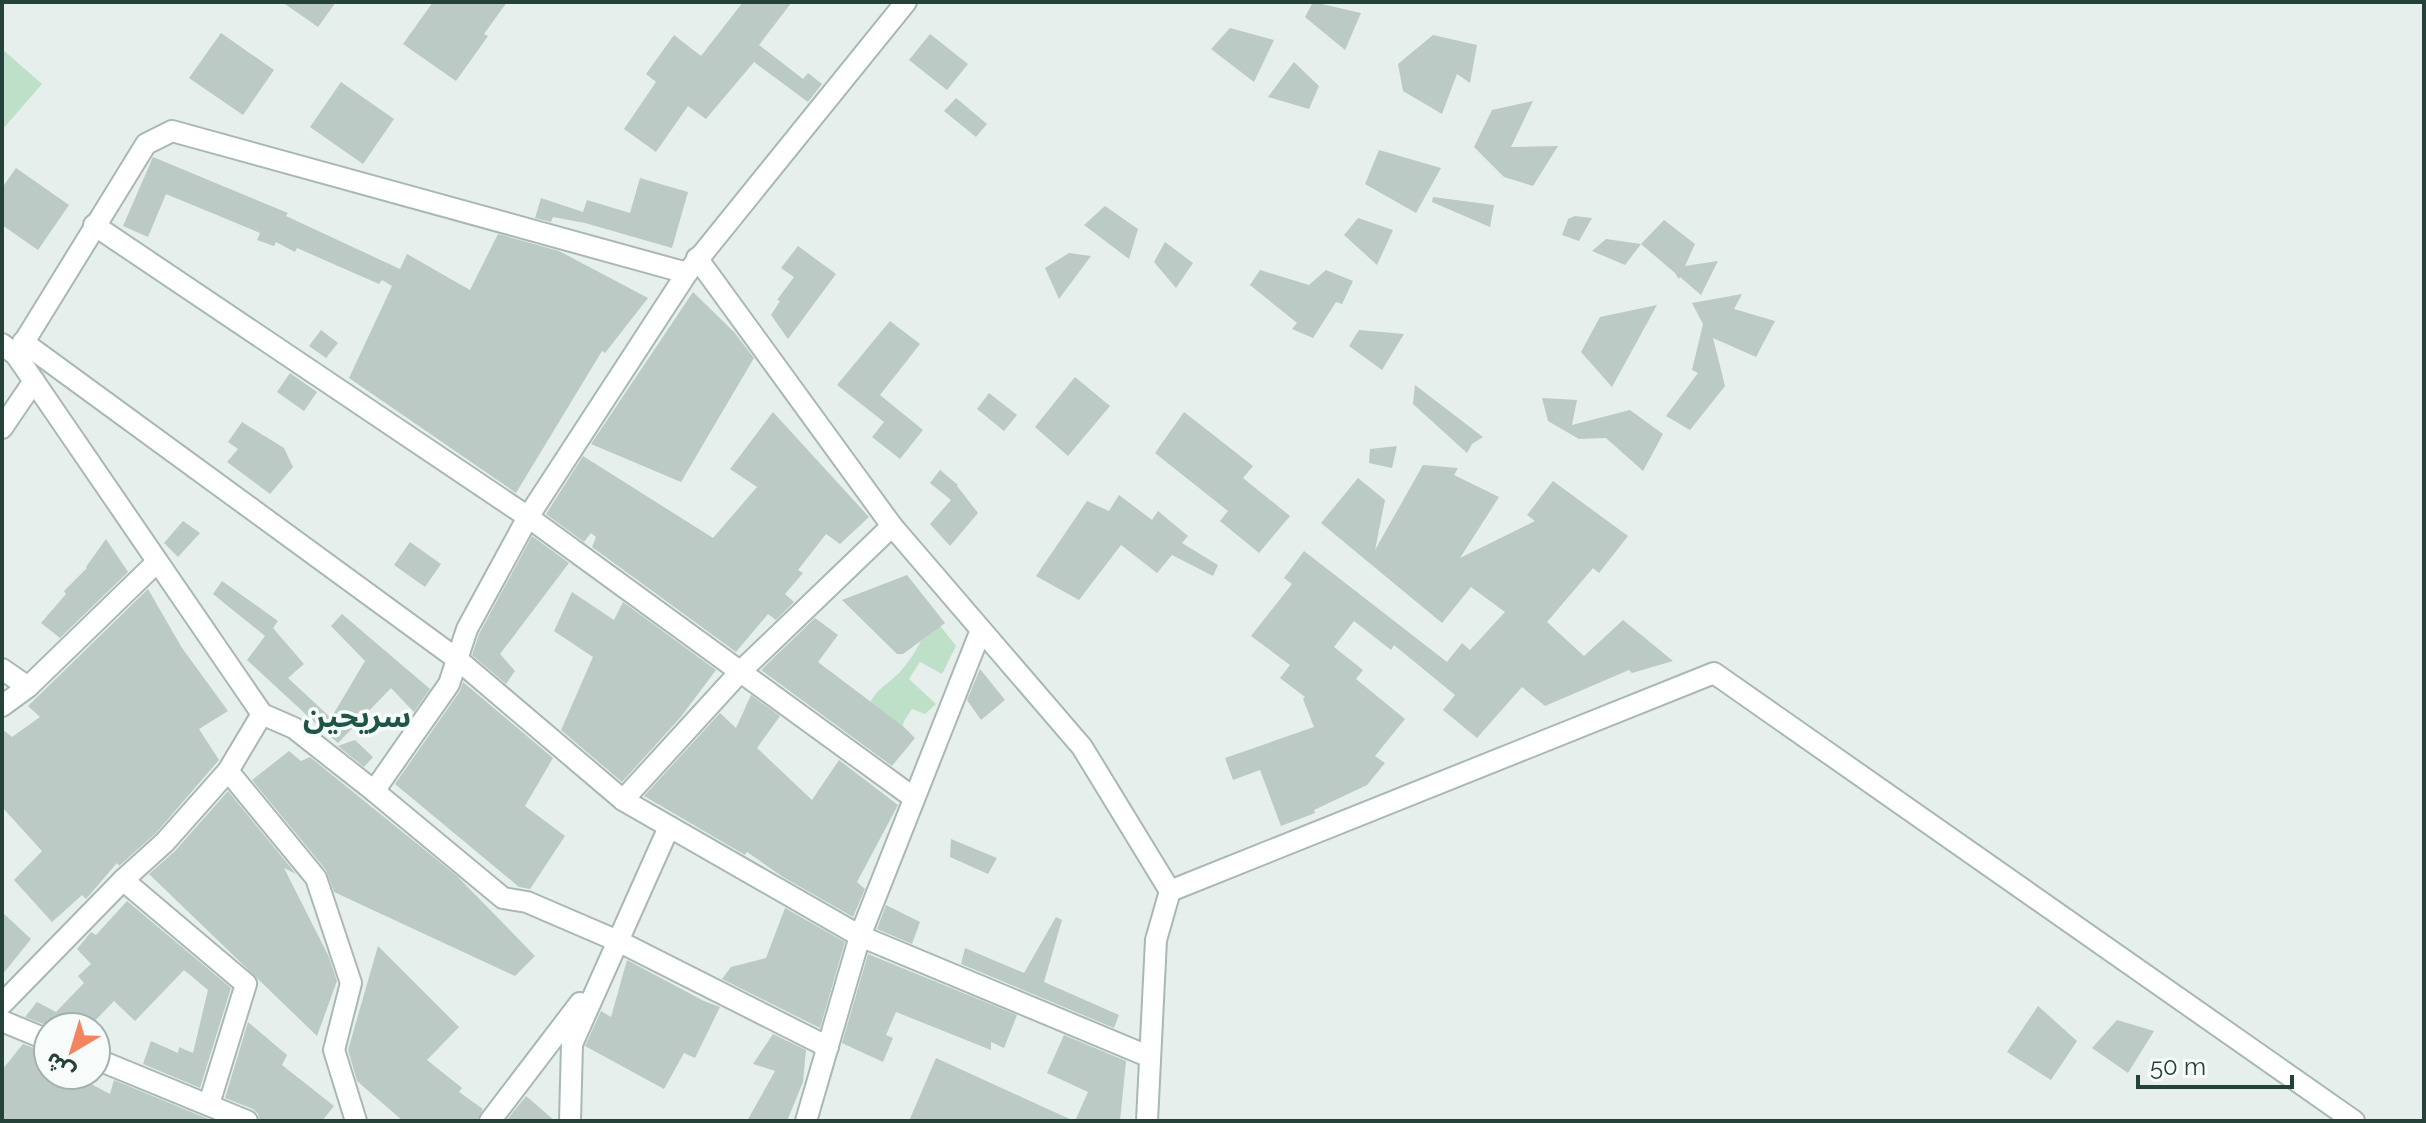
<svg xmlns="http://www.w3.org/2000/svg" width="2426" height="1123" font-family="Raleway,'Noto Sans Arabic',sans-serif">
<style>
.green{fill:#bfe0c8}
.building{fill:#bbcac4}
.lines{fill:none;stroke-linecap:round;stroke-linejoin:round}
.minor-casing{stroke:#a8b8b2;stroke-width:24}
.minor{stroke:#fff;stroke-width:20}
.labels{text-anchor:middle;stroke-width:7;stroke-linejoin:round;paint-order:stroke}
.district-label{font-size:30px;font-weight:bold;fill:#1f5548;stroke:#f7fbf9}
</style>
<rect width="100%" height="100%" fill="#e6efeb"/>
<g class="green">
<path d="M2 49 42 84 2 130Z"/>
<path d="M934 618 956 646 942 674 920 662 909 679 936 704 925 714 912 709 904 721 901 734 870 703C879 685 892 683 904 667 916 653 924 634 934 618Z"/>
</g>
<g class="building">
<path d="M282 2H336L318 27Z"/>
<path d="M433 2H507L484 34 488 36 456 81 403 44Z"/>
<path d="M743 2H792L759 45 803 79 808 73 822 84 808 102 754 62 706 119 688 106 656 152 624 129 656 82 646 74 674 35 701 56Z"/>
<path d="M1313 2 1361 13 1345 50 1305 17Z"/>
<path d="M1230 28 1274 40 1254 82 1211 49Z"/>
<path d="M221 33 274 70 243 115 189 78Z"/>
<path d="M930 34 968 64 947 90 909 60Z"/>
<path d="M1433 35 1477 45 1470 83 1457 74 1442 114 1403 91 1398 64Z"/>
<path d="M1294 62 1319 86 1309 109 1268 97Z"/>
<path d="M341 82 394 119 363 164 310 127Z"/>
<path d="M956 98 987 124 976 137 944 111Z"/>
<path d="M1533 101 1511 147 1558 146 1533 186 1504 177 1474 147 1492 110Z"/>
<path d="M1379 150 1441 168 1416 213 1365 184Z"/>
<path d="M153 157 288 213 286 216 400 269 407 254 470 290 498 234 559 251 648 298 605 353 602 351 516 493 349 378 392 286 382 280 379 284 297 248 295 252 276 242 274 246 257 240 260 233 166 194 148 237 123 226Z"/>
<path d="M16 168 69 205 38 250 2 225V188Z"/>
<path d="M640 178 688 192 672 248 585 223 553 217 551 222 535 218 541 198 583 212 587 200 630 213Z"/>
<path d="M1433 197 1494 205 1490 227 1432 202Z"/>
<path d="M1105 206 1138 229 1129 259 1084 225Z"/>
<path d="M1575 216 1592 218 1579 241 1562 235 1568 219Z"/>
<path d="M1358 218 1393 230 1377 265 1344 235Z"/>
<path d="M1664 220 1695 244 1685 266 1718 261 1701 295 1680 277 1679 279 1675 273 1641 244Z"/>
<path d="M1606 239 1641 244 1625 265 1592 251Z"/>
<path d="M1165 242 1193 263 1176 288 1154 262Z"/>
<path d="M798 246 836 274 788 339 771 315 780 301 777 300 794 277 781 268Z"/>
<path d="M1069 253 1091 256 1059 299 1045 268Z"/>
<path d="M1260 270 1309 285 1326 270 1353 281 1342 304 1336 302 1313 338 1292 329 1297 323 1250 285Z"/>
<path d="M693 292 734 332 754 358 681 482 591 444Z"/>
<path d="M1742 294 1734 309 1775 321 1756 357 1713 338 1725 386 1690 430 1666 416 1698 373 1692 370 1703 324 1692 303Z"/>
<path d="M1657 305 1612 387 1581 352 1600 317Z"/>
<path d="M890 321 920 344 880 395 923 430 900 459 872 437 884 422 837 385Z"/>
<path d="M321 330 338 343 326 358 309 346Z"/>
<path d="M1359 330 1404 334 1382 370 1349 346Z"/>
<path d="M290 373 317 392 304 411 277 392Z"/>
<path d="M1075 377 1110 406 1068 456 1035 427Z"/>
<path d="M1415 385 1483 437 1472 444 1467 453 1413 404Z"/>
<path d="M989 393 1017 415 1004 431 977 409Z"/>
<path d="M1542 398 1577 400 1572 425 1630 410 1663 434 1643 471 1606 438 1579 439 1548 421Z"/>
<path d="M773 412 869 517 840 544 826 534 798 570 803 573 785 594 794 602 776 620 768 614 736 652 592 547 596 537 591 533 584 542 546 514 583 456 713 538 757 487 730 469Z"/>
<path d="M1184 412 1253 466 1243 478 1290 516 1259 553 1220 521 1228 511 1155 453Z"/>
<path d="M242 422 284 448 293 467 270 494 227 462 238 449 228 442Z"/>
<path d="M1397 446 1392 468 1369 463 1370 449Z"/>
<path d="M1423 465 1458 468 1454 475 1499 497 1460 558 1535 521 1527 515 1553 481 1628 536 1599 573 1593 568 1547 622 1584 656 1623 620 1673 661 1632 673 1629 670 1545 706 1522 687 1477 738 1443 710 1455 695 1394 645 1391 650 1354 621 1334 647 1363 670 1356 679 1405 719 1375 756 1385 763 1367 785 1314 810 1315 813 1281 826 1260 770 1233 780 1225 758 1314 727 1303 699 1305 697 1280 678 1290 665 1251 636 1292 584 1284 578 1304 551 1447 662 1462 643 1470 650 1505 612 1471 587 1442 623 1321 523 1358 478 1385 500 1375 550Z"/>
<path d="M940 470 958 485 957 486 978 513 950 546 930 524 951 500 930 483Z"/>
<path d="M1119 495 1152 520 1158 511 1188 536 1182 543 1218 565 1213 576 1172 555 1157 573 1121 545 1079 600 1036 576 1087 501 1109 511Z"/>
<path d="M183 521 200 533 178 557 164 543Z"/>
<path d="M532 536 569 563 500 654 515 671 506 684 472 655 479 634Z"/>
<path d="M106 539 128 572 60 638 41 623 66 594 64 591 87 568 86 567Z"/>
<path d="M410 542 441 564 425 587 394 565Z"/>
<path d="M907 575 945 623 903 654H897L842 600Z"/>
<path d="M222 581 278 621 273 628 304 664 288 678 331 718 365 661 331 626 342 614 430 689 414 712 391 688 338 743 323 730 325 727 323 730 247 660 265 636 213 594Z"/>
<path d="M148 589 182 648 228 711 199 729 219 760 156 833 119 866 117 863 86 899 82 895 52 922 14 880 42 851 2 807V729L12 737 40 717 28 706Z"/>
<path d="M572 592 614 620 623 602 716 670 680 718 622 782 561 730 593 657 554 631Z"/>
<path d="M815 618 838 635 818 662 904 727 915 738 892 766 761 670Z"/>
<path d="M980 669 1005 700 981 720 967 700Z"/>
<path d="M463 682 553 758 525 806 565 836 530 889 519 887 395 784 460 691Z"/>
<path d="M751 695 780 716 757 748 812 800 839 760 898 805 857 882 865 889 853 917 783 877 747 852 745 855 644 796 720 713 736 728Z"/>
<path d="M355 740 373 757 364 767 338 746Z"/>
<path d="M289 751 301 761 310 757 457 876 535 956 515 976 334 892 326 870 252 780Z"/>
<path d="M228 791 296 874 284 868 329 957 337 981 317 1036 149 874 175 851Z"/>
<path d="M951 839 997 858 988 874 950 857Z"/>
<path d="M127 901 231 988 200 1088 143 1064 151 1041 178 1053 179 1047 193 1053 208 990 184 970 135 1021 114 1001 89 1027H51L25 1017 37 1002 56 1012 84 983 78 976 91 964 77 949 91 932 96 935Z"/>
<path d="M886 905 920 922 912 944 877 929Z"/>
<path d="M785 908 845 942 820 1028 722 979 731 967 766 958Z"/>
<path d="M2 912 31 939 2 975Z"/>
<path d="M1056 917 1062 920 1044 982 1119 1015 1114 1028 961 964 965 948 1024 973Z"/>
<path d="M378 946 459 1027 427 1060 462 1088 459 1092 483 1109 477 1121H403L357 1081 348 1050Z"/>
<path d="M868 954 1017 1015 1004 1048 991 1042V1050L896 1012 886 1035 893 1038 883 1062 842 1043Z"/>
<path d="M627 960 704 1001 720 1007 695 1058 684 1053 664 1089 585 1046 601 1011 611 1017Z"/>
<path d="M2038 1006 2077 1041 2051 1080 2007 1052Z"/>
<path d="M2117 1020 2154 1031 2128 1073 2092 1048Z"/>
<path d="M248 1022 287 1055 282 1065 334 1106 322 1121H260L258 1114 253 1109 225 1098Z"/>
<path d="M773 1034 806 1050 803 1082 787 1121H747L775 1071 753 1064Z"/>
<path d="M1064 1035 1126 1061 1120 1121H1075L1088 1092 1047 1073Z"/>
<path d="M23 1044 48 1053V1075H74L110 1094 114 1080 213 1121H2V1070Z"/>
<path d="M936 1058 1074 1121H909Z"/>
<path d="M526 1096 555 1121H506Z"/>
</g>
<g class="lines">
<g class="minor-casing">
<g id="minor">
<path d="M94 225 528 517 914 798"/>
<path d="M697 258 892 526 1082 747 1170 891 1156 940 1147 1121"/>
<path d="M23 342 457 659 623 800 860 936 1150 1057"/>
<path d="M2 344 16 355 262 714 294 728 374 791 503 898 527 902 620 942 828 1047"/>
<path d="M16 355 146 144 172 131 687 273 906 2"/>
<path d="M2 428 34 381"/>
<path d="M2 669 28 687"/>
<path d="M2 706 28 687 157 562"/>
<path d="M228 771 316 878 351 983 334 1050 356 1121"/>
<path d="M374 791 449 684 467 629 528 517 687 273"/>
<path d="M623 800 740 672 892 526"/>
<path d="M123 880 246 984 209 1104"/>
<path d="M1170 891 1714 673 2354 1121"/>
<path d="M2 1004 123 880 165 842 228 771 262 714"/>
<path d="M2 1021 48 1040"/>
<path d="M96 1059 247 1121"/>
<path d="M490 1121 580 1003"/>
<path d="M570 1121 572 1044 669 827"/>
<path d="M806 1121 860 936 981 630"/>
</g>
</g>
<use href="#minor" class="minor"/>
</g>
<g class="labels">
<g class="district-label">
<text x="357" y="727">سريحين</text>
</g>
</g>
<rect width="2426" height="1123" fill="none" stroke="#24423a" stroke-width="8"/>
<g transform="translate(72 1051) rotate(218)"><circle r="38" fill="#f7fbf9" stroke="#a3b1ad" stroke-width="2"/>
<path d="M0-6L14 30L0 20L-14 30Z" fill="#f4845f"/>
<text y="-12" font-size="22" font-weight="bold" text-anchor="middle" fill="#24423a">ش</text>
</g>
<path d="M2138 1075v12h154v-12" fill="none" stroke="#24423a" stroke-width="4"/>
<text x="2150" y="1075" font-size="24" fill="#24423a" stroke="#f7fbf9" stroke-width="6" paint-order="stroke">50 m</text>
</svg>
